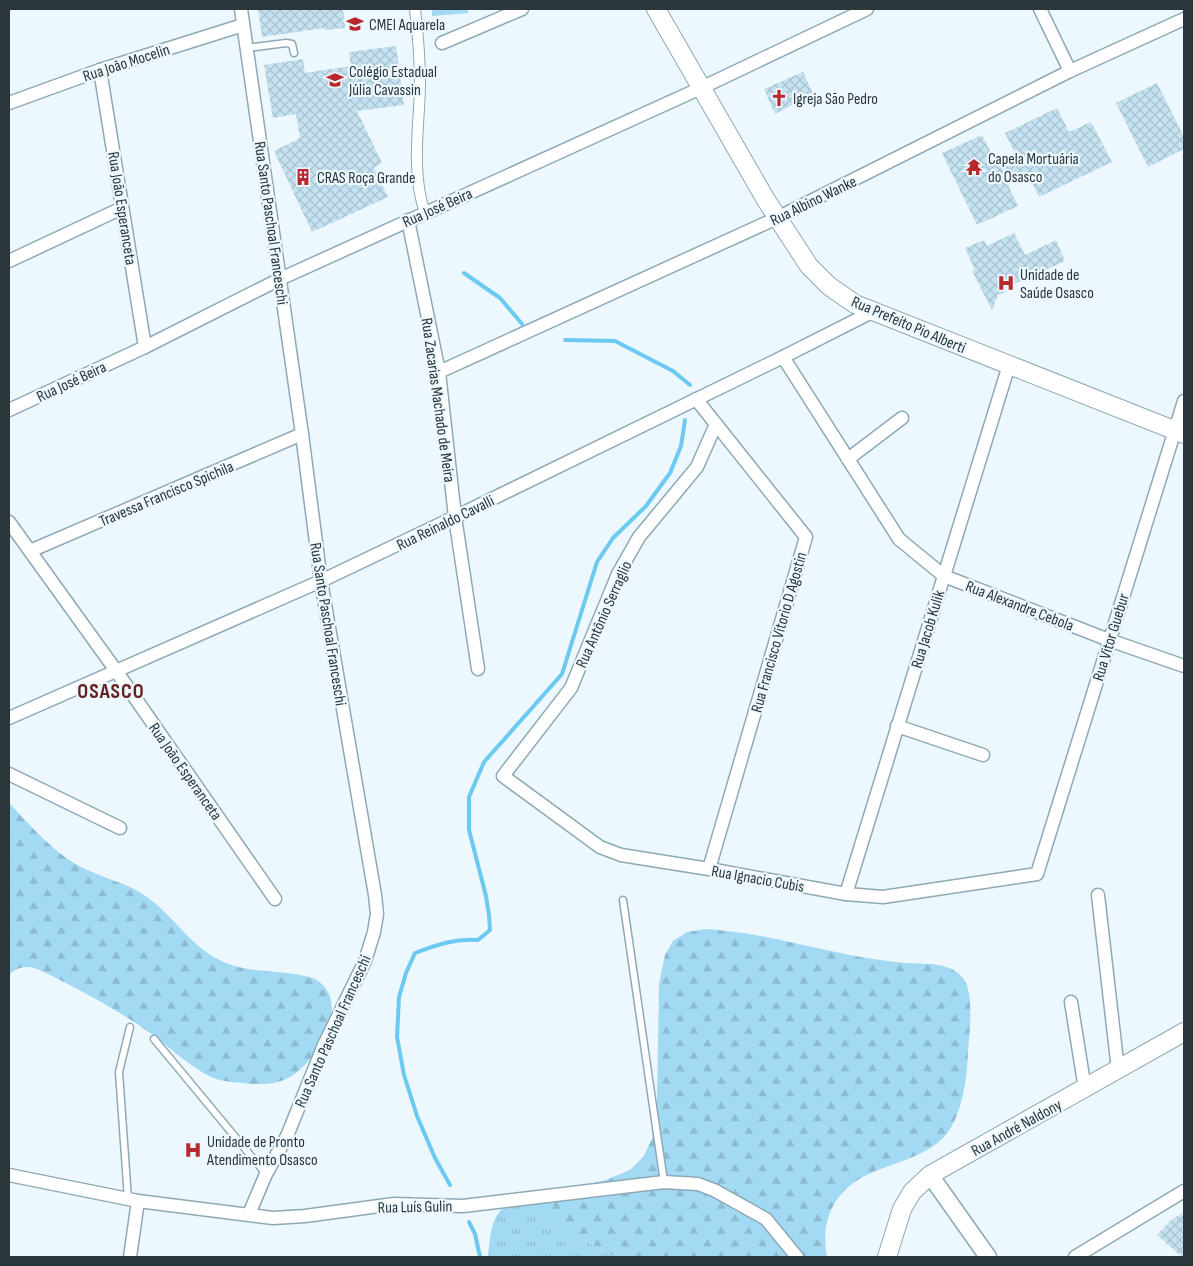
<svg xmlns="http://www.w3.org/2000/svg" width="1193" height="1266" font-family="'Sofia Sans Condensed',sans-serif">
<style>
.grass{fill:url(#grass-tufts)}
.forest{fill:url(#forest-firs)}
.pitch{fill:#a2d9f3}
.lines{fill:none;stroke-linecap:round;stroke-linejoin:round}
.stream{stroke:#6cc9f2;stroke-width:4}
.building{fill:url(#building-cross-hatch)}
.service-casing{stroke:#8ea9b6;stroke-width:9}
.pedestrian-casing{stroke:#8ea9b6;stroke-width:12}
.minor-casing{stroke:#8ea9b6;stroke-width:15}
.tertiary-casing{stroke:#8ea9b6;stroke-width:19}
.secondary-casing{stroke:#8ea9b6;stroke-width:20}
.service{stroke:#fff;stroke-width:6}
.pedestrian{stroke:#fff;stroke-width:10}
.minor{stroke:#fff;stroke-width:12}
.tertiary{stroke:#fff;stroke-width:16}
.secondary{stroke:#fff;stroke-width:18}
.labels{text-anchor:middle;stroke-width:4.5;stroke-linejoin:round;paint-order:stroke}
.poi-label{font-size:16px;fill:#2b363b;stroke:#ecf8fd;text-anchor:start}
.street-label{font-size:16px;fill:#2b363b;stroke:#ecf8fd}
.district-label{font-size:21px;font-weight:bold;letter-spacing:1px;fill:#641f1e;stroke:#ecf8fd}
</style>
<defs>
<pattern id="grass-tufts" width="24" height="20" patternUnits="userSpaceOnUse" patternTransform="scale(1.25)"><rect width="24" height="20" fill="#a2d9f3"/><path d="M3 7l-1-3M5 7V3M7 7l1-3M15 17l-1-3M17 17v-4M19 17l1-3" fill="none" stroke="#8cbbd1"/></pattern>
<pattern id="forest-firs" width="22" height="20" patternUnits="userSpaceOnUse" patternTransform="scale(1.25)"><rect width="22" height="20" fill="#a2d9f3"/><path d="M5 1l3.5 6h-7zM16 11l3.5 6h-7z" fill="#8cbbd1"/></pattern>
<pattern id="building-cross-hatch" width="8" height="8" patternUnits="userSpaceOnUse" patternTransform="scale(1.25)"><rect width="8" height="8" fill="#c5e2f0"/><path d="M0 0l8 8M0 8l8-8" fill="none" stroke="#a9c2cf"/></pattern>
</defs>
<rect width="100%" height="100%" fill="#ecf8fd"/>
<path class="grass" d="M529 1198C556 1221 583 1242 616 1257H488C490 1240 490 1216 506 1206 512 1202 521 1200 529 1198Z"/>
<g class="forest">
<path d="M9 803C31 826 53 852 81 867 101 878 129 883 147 897 175 917 193 950 226 963 251 973 279 970 305 976 309 977 314 978 317 980 352 1003 317 1061 290 1077 277 1085 259 1085 243 1083 230 1082 217 1081 205 1074 185 1062 168 1046 150 1033 122 1013 90 995 60 980 50 975 37 967 26 967 20 967 12 971 9 975Z"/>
<path d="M706 929C774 933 838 958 906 963 924 964 951 962 963 978 975 993 969 1034 968 1053 967 1078 962 1119 943 1138 924 1157 893 1163 869 1174 834 1190 820 1220 827 1257H616C584 1242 554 1222 529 1198L606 1180 630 1170 643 1157 652 1139 657 1105 659 984 665 955 673 941 687 932Z"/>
</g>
<path class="pitch" d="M432 9H468V13L432 16Z"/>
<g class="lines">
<g class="stream">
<path d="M464 273 500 298 522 324"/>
<path d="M565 340 615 341 673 371 690 385"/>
<path d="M450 1185 435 1158 417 1116 404 1075 397 1037 399 997 406 973 415 953C436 945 456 938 478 940L490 930 489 915 486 896 469 830V797L484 762 562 674 597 562 613 538 646 506 670 473 681 446 685 420"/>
<path d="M469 1222 475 1234 480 1257"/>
</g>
</g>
<g class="building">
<path d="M258 9H343L345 28 324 30V28L262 37Z"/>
<path d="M396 46 404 105 357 111 382 163 374 168 388 197 312 232 274 151 300 138 296 114 273 118 264 65 303 59 305 73 351 66 349 52Z"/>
<path d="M803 72 813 94 775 114 764 89Z"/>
<path d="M1157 83 1184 137V149L1148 167 1116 103Z"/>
<path d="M1057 108 1069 132 1091 122 1112 162 1039 197 1028 175 1008 185 1018 206 977 225 942 153 982 135 998 166 1017 157 1005 133Z"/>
<path d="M1014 233 1025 255 1056 240 1065 261 1005 288 1006 292 998 295 992 310 972 271 975 270 965 248 984 240 987 246Z"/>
<path d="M1184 1212V1257H1182L1157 1235 1171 1220Z"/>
</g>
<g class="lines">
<g class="service-casing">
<g id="service">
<path d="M247 48 286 43 292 44 294 53"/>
<path d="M623 900 664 1182"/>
<path d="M154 1039 266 1174"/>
<path d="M128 1199 119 1072 130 1027"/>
</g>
</g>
<g class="pedestrian-casing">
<path id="pedestrian" d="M415 9C418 34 420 61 420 86 419 129 411 172 425 213"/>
</g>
<g class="minor-casing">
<g id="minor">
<path d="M241 9 302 434 321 581 375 895 377 914 374 932 365 961 324 1045 287 1136 266 1174 249 1214"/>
<path d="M1040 9 1070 71"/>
<path d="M442 43 522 9"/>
<path d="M100 70 145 347"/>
<path d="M9 103 100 70 243 25"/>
<path d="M408 220 439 372 455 517 478 669"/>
<path d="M9 261 122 208"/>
<path d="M783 357 899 539 944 576 1109 640 1184 666"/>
<path d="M439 372 777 218 1070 71 1184 19"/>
<path d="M696 399 806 537 709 869"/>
<path d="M9 410 145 347 280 279 701 88 867 9"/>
<path d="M716 424 697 467 639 537 618 574 571 688 503 776 600 847 621 855 709 869 846 894 883 897 1037 874 1184 401"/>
<path d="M848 459 902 418"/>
<path d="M9 522 117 672 275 899"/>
<path d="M30 551 302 434"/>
<path d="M9 718 321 581 455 517 783 357 874 311"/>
<path d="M897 726 983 755"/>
<path d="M9 774 120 828"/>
<path d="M846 894 1009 365"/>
<path d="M1098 895 1118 1070"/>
<path d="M1071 1002 1085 1089"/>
<path d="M9 1175 138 1201 273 1218 305 1216 394 1204 463 1206 664 1182 698 1184 714 1190 766 1219 797 1257"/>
<path d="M130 1257 138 1201"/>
<path d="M1075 1257 1184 1191"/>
</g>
</g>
<g class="tertiary-casing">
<path id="tertiary" d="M930 1175 988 1257"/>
</g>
<g class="secondary-casing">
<g id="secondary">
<path d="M656 9 766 200 809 266 829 286 855 304 1184 434"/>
<path d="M887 1257 902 1209 912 1192 930 1175 1184 1032"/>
</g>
</g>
<use href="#service" class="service"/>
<use href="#pedestrian" class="pedestrian"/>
<use href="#minor" class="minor"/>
<use href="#tertiary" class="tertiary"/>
<use href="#secondary" class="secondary"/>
</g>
<defs>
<g id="school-bare" transform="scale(1.35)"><path d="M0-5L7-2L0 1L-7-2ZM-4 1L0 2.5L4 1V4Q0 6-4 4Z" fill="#b8282d" stroke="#ecf8fd" stroke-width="2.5" paint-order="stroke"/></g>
<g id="church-bare" transform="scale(1.35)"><path d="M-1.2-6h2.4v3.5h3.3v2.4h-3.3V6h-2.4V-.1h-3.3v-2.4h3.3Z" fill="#b8282d" stroke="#ecf8fd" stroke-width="2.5" paint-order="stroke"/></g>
<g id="temple-bare" transform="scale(1.35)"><path d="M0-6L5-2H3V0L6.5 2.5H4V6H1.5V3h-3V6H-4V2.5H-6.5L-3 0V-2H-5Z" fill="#b8282d" stroke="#ecf8fd" stroke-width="2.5" paint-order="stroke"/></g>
<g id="building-bare" transform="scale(1.35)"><path d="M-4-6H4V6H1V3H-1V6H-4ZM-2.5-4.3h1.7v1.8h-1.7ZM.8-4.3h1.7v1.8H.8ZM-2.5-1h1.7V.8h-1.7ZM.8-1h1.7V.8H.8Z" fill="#b8282d" stroke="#ecf8fd" stroke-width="2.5" paint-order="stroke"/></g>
<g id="hospital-bare" transform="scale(1.35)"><path d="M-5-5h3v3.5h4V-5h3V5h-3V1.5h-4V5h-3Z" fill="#b8282d" stroke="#ecf8fd" stroke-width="2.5" paint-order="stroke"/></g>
</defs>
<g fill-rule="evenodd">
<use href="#school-bare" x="355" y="24"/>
<use href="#school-bare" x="335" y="80"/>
<use href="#church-bare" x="779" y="98"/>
<use href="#temple-bare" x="974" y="167"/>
<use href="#building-bare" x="303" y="177"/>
<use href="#hospital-bare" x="1006" y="283"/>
<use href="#hospital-bare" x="193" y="1150"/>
</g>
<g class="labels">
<g class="poi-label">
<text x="369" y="30">CMEI Aquarela</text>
<text x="349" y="77">Colégio Estadual<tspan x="349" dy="18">Júlia Cavassin</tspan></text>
<text x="793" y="104">Igreja São Pedro</text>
<text x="988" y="164">Capela Mortuária<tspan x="988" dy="18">do Osasco</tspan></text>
<text x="317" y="183">CRAS Roça Grande</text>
<text x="1020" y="280">Unidade de<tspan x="1020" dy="18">Saúde Osasco</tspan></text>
<text x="207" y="1147">Unidade de Pronto<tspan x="207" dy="18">Atendimento Osasco</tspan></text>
</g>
<g class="street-label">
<text transform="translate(126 62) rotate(-18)" y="6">Rua João Mocelin</text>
<text transform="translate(813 200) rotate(-26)" y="6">Rua Albino Wanke</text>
<text transform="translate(437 207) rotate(-24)" y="6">Rua José Beira</text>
<text transform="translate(123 208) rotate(81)" y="6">Rua João Esperanceta</text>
<text transform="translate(272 223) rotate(82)" y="6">Rua Santo Paschoal Franceschi</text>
<text transform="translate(909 324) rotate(23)" y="6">Rua Prefeito Pio Alberti</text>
<text transform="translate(71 381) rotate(-25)" y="6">Rua José Beira</text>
<text transform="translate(439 400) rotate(82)" y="6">Rua Zacarias Machado de Meira</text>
<text transform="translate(166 493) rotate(-23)" y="6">Travessa Francisco Spichila</text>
<text transform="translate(445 522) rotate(-26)" y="6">Rua Reinaldo Cavalli</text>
<text transform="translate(1020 605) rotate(21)" y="6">Rua Alexandre Cebola</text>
<text transform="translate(603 614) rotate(-66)" y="6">Rua Antônio Serraglio</text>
<text transform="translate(329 624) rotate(81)" y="6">Rua Santo Paschoal Franceschi</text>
<text transform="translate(927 629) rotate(-73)" y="6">Rua Jacob Kulik</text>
<text transform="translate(778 632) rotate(-74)" y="6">Rua Francisco Vitorio D Agostin</text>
<text transform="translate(1110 637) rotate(-73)" y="6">Rua Vitor Guebur</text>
<text transform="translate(186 771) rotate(55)" y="6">Rua João Esperanceta</text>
<text transform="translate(758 878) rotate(10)" y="6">Rua Ignacio Cubis</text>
<text transform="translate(332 1031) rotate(-66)" y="6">Rua Santo Paschoal Franceschi</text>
<text transform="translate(1016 1127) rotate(-29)" y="6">Rua André Naldony</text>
<text transform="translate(415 1206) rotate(-1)" y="6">Rua Luís Gulin</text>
</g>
<g class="district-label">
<text x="111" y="698">OSASCO</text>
</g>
</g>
<rect width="1193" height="1266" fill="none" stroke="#2b363b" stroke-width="20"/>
</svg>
